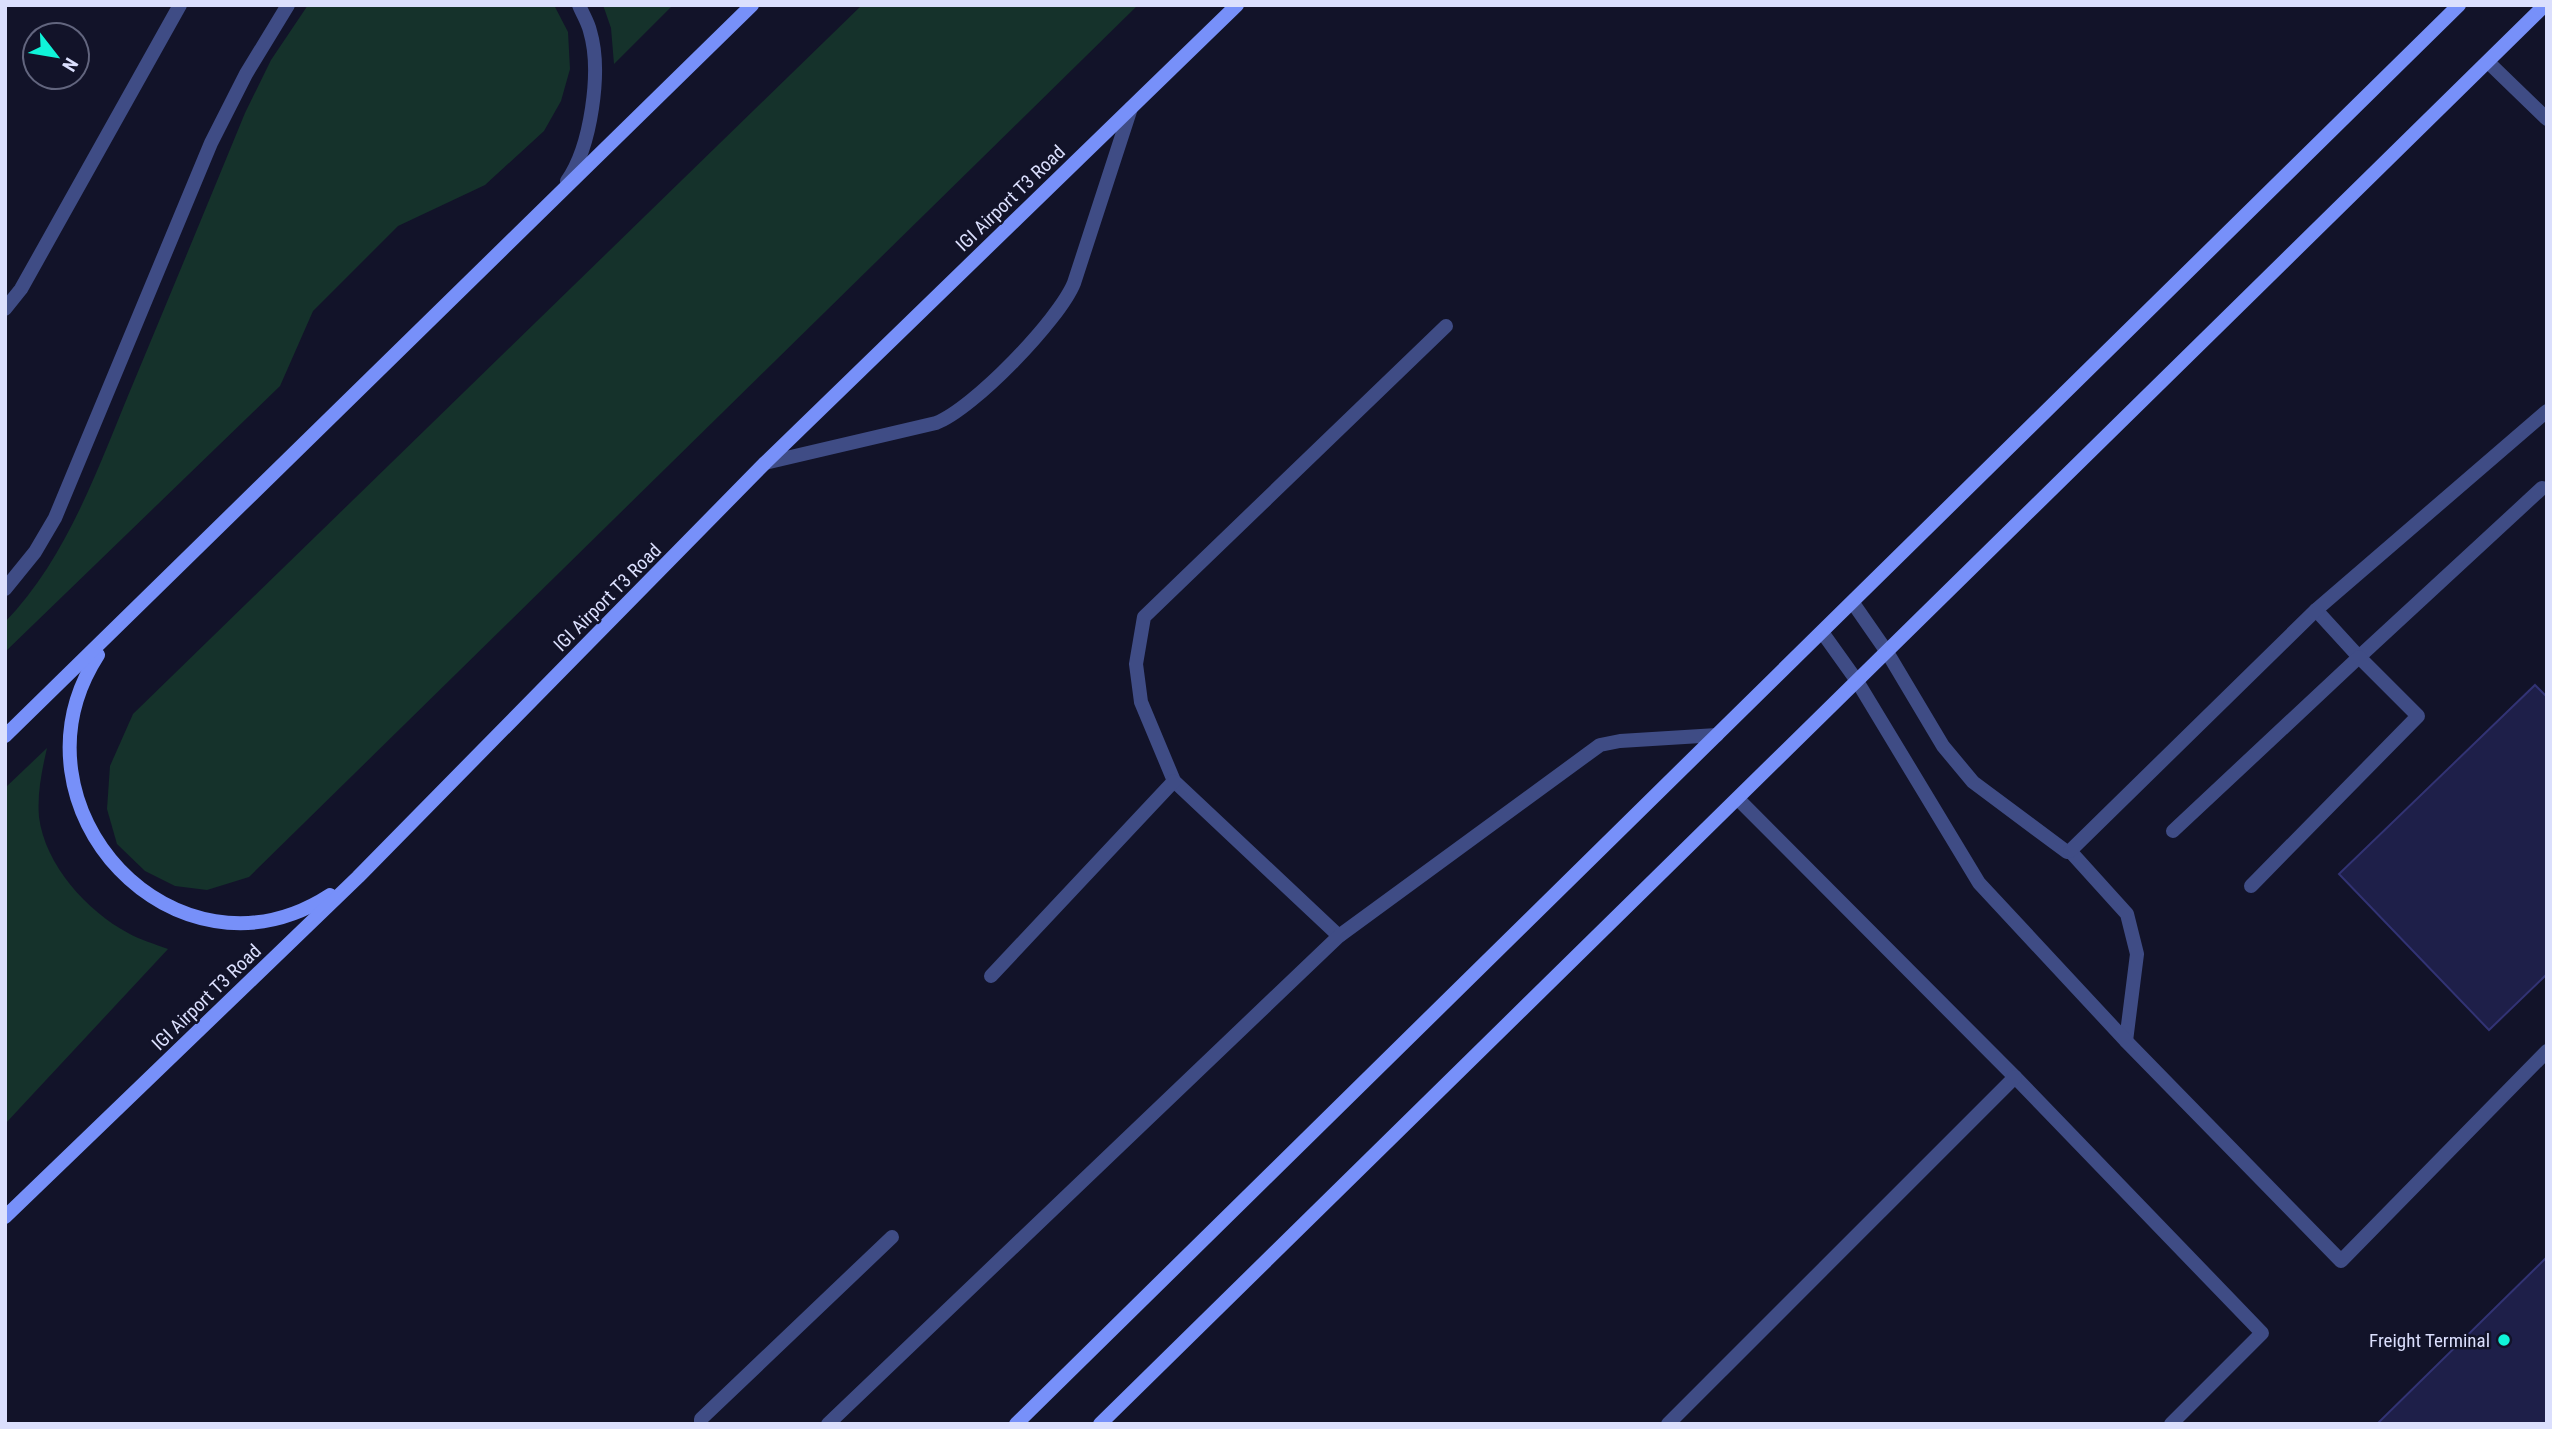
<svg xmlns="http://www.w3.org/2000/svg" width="2552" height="1429" font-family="'Roboto Condensed',sans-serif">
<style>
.green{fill:#15322b}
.building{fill:#1e1f49;stroke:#323374;stroke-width:2}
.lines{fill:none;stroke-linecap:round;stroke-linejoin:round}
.lane{stroke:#3f4c85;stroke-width:14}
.secondary{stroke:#7790f9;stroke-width:14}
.poi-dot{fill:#10f4d9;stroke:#121329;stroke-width:2.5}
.labels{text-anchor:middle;stroke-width:5;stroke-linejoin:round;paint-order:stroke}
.street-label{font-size:19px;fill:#dbdffd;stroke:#121329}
.poi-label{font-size:19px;fill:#dbdffd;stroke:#121329;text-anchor:end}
</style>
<rect width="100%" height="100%" fill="#121329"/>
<g class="green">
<path d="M308 5H554L568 32 570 69 561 101 544 131 485 185 398 226 313 311 280 386 5 652V622C69 556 100 462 135 379 172 290 209 201 245 113L271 60Z"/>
<path d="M603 5H673L614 64 611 28Z"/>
<path d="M862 5H1138L249 877 207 890 175 886 145 871 117 844 107 809 110 766 133 714Z"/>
<path d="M47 748C42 770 37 793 39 817 45 865 87 911 128 933 140 940 155 944 168 949L5 1124V788Z"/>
</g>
<g class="building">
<path d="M2535 685 2547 697V974L2489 1030 2339 874Z"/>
<path d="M2547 1257V1424H2377Z"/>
</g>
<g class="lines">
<g class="lane">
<path d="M2488 62 2547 119"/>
<path d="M567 181C591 147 602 71 590 31 588 22 582 13 579 5"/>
<path d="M5 309 21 289 180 5"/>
<path d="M765 463 936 423C973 409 1059 320 1074 283L1131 108"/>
<path d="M5 589 35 552 55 518 211 143 246 74 288 5"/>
<path d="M1853 603 1887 652 1943 746 1973 782 2067 852 2070 851 2127 914 2137 954 2126 1041"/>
<path d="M2316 610 2359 657 2542 488"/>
<path d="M1822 632 1857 681 1979 883 2126 1041 2341 1261 2547 1051"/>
<path d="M1738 799 2015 1077 2262 1333 2171 1424"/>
<path d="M2173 831 2359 657 2418 716 2251 886"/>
<path d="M2070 851 2316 610 2547 411"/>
<path d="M1339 936 1174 781 1141 702 1136 664 1144 617 1446 326"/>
<path d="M991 976 1174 781"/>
<path d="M701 1424V1419L892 1237"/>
<path d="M828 1424 1339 936 1600 745 1620 741 1717 735"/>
<path d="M1668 1424 2015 1077"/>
</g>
<g class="secondary">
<path d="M98 655C0 807 176 995 330 895"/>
<path d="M5 736 752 5"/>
<path d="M5 1217 358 877 765 463 1237 5"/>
<path d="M1016 1424 2459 5"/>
<path d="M1100 1424 2545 5"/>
</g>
</g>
<circle class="poi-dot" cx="2504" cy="1340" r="7"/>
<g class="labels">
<g class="street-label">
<text transform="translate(1010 198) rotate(-44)" y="7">IGI Airport T3 Road</text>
<text transform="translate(607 597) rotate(-45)" y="7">IGI Airport T3 Road</text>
<text transform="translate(206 997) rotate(-44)" y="7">IGI Airport T3 Road</text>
</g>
<g class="poi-label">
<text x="2490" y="1347">Freight Terminal</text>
</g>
</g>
<rect width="2552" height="1429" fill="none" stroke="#dbdffd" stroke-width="14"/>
<g transform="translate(56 56) rotate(121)"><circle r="33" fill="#121329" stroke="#62657e" stroke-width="2"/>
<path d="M0-5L12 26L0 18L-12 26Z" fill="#10f4d9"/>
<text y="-10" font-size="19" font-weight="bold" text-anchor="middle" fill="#dbdffd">N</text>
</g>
</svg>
